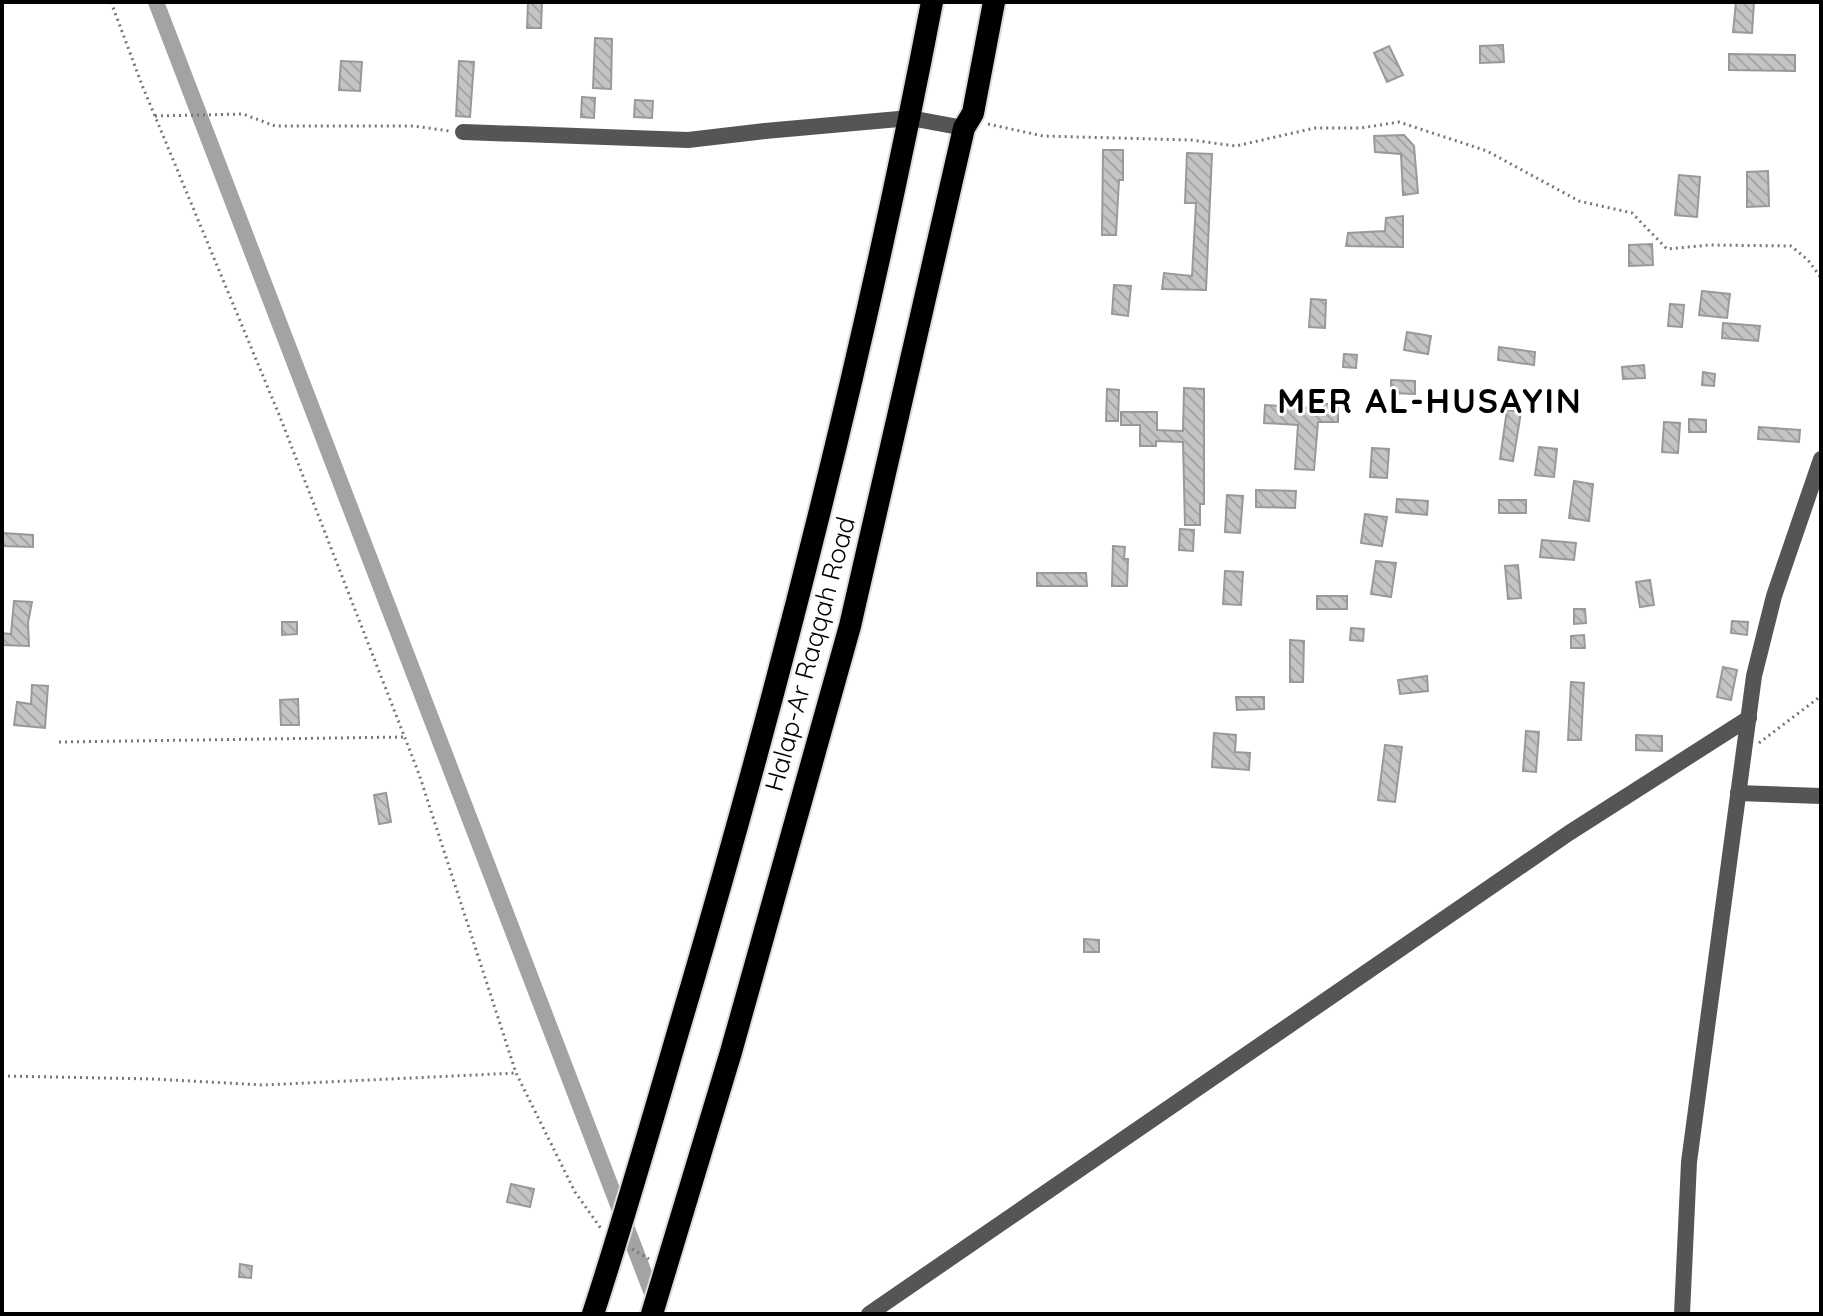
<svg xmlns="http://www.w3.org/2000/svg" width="1823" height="1316" font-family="Quicksand,sans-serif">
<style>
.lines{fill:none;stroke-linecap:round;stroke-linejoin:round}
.canal{stroke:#a3a3a3;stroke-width:16}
.building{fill:url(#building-back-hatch);stroke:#999;stroke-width:2}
.trunk-casing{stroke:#dbdbdb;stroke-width:26}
.path{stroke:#777;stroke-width:3;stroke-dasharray:2 4;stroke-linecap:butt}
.minor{stroke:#555;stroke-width:16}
.tertiary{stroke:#555;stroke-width:16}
.trunk{stroke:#000;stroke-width:22}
.labels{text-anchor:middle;stroke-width:6;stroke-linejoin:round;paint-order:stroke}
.street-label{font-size:26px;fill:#000;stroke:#fff}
.district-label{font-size:34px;font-weight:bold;letter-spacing:2px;fill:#000;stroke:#fff}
</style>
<defs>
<pattern id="building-back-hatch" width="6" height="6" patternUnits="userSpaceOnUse" patternTransform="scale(2)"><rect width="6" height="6" fill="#c4c4c4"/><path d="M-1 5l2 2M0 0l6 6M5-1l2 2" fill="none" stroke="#a7a7a7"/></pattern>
</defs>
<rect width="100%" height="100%" fill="#fff"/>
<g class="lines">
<path class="canal" d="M156 2 656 1304"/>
</g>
<g class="building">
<path d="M528 2H542L541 28H527Z"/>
<path d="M1736 2H1754L1752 33 1733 32Z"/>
<path d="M595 38 612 39 611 89 593 88Z"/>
<path d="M1503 45 1504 62 1480 63V46Z"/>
<path d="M1389 46 1403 75 1387 82 1374 53Z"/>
<path d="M1729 54 1795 55V71L1729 70Z"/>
<path d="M341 61 362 62 360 91 339 90Z"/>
<path d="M459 61 474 62 470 117 456 116Z"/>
<path d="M582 97 595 98 594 118 581 117Z"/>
<path d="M635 100 653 101 652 118 634 117Z"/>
<path d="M1404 135 1414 146 1418 193 1403 195 1401 154 1375 152 1374 136Z"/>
<path d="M1103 150H1123V180H1119L1116 235H1102Z"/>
<path d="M1187 153 1212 154 1206 290 1162 289 1164 273 1192 276 1196 203H1185Z"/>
<path d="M1768 171 1769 206 1747 207V172Z"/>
<path d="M1679 175 1700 177 1697 217 1675 215Z"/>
<path d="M1403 216V247L1346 246 1348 233 1385 231 1386 218Z"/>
<path d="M1652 244 1653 265 1629 266V245Z"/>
<path d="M1114 285 1131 286 1128 316 1112 314Z"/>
<path d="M1702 291 1730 294 1727 318 1699 315Z"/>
<path d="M1311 299 1326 300 1325 328 1309 327Z"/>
<path d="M1670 304 1684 305 1682 327 1668 326Z"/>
<path d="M1723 323 1760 326 1758 341 1722 338Z"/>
<path d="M1407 332 1431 336 1428 354 1404 350Z"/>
<path d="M1499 347 1535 352 1534 365 1498 360Z"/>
<path d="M1344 354 1357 355 1356 368 1343 367Z"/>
<path d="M1644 365 1645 378 1623 379 1622 367Z"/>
<path d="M1703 372 1715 374 1714 386 1702 385Z"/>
<path d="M1391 380 1415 381V394L1391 393Z"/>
<path d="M1184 388 1204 389V504H1200V525H1185L1183 442 1156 441V446H1140V425H1121V412H1157V430L1183 431Z"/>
<path d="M1107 389 1119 390 1118 421H1106Z"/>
<path d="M1324 404H1338V422H1318L1314 470 1295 469 1298 425 1264 423 1265 405 1324 409Z"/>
<path d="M1507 410 1521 412 1513 461 1500 459Z"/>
<path d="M1689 419 1706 420V432H1689Z"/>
<path d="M1664 422 1680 423 1678 453 1662 452Z"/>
<path d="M1759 427 1800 430 1799 442 1758 439Z"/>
<path d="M1539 447 1557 449 1554 477 1535 475Z"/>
<path d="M1372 448 1389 449 1387 478 1370 477Z"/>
<path d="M1574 481 1593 484 1589 521 1569 518Z"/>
<path d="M1256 490 1296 491 1295 508 1256 507Z"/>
<path d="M1227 495 1243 496 1240 533 1225 532Z"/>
<path d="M1397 499 1428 501 1427 515 1396 512Z"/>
<rect x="1499" y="500" width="27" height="13"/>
<path d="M1365 514 1387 517 1382 546 1361 543Z"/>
<path d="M1180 529 1194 530 1193 551 1179 550Z"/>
<path d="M3 533 33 535V547L2 546Z"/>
<path d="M1542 540 1576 543 1574 560 1540 557Z"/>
<path d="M1113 546 1125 547 1124 559H1128L1127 586H1112Z"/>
<path d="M1376 561 1396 563 1391 597 1371 594Z"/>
<path d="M1518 565 1521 598 1508 599 1505 566Z"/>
<path d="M1225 571 1243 572 1241 605 1223 604Z"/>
<path d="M1037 573H1086L1087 586H1037Z"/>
<path d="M1650 580 1654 605 1640 607 1636 582Z"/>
<rect x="1317" y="596" width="30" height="13"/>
<path d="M14 601 32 602 28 623 29 646 2 645V633L11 634Z"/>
<path d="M1574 609H1585L1586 623 1574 624Z"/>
<path d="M1732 621 1748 622 1747 635 1731 633Z"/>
<path d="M282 622H297V634L282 635Z"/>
<path d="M1351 628 1364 629 1363 641 1350 640Z"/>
<path d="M1584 635 1585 648H1571V636Z"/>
<path d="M1290 640 1304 641 1303 682H1290Z"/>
<path d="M1723 667 1737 670 1731 700 1717 697Z"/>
<path d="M1427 676 1428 691 1400 694 1398 680Z"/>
<path d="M1571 682 1584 683 1581 740H1568Z"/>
<path d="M32 685 48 686 45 728 14 725 17 702 31 704Z"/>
<path d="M1236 697H1264V709L1237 710Z"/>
<path d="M298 699 299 725H281L280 700Z"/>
<path d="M1526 731 1539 732 1536 772 1523 771Z"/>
<path d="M1214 733 1236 735 1235 752 1250 753 1249 770 1212 767Z"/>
<path d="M1636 735 1662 736V751L1636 750Z"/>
<path d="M1385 745 1402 747 1395 802 1378 800Z"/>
<path d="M386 793 391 822 379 824 374 795Z"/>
<path d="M1084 939 1099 940V952H1084Z"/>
<path d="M511 1184 534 1189 530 1207 507 1202Z"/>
<path d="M240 1264 252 1266 251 1278 239 1277Z"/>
</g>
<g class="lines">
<g class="trunk-casing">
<g id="trunk">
<path d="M593 1314C629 1204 660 1092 693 981 787 658 869 332 932 2"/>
<path d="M652 1314 731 1052 850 626 964 128 973 113 994 2"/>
</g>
</g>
<g class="path">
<path d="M111 2 142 85 280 417 419 774 516 1073 575 1192 602 1230"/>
<path d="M155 116 243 114 275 126H414L449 131"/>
<path d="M988 124 1043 136 1191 140 1236 146 1315 128H1361L1399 122 1487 151 1579 201 1632 213 1667 249 1709 245 1791 246 1808 260 1821 278"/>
<path d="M59 742 404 737"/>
<path d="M1759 743 1821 696"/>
<path d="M2 1076 154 1079 263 1085 516 1073"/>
<path d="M632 1249 649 1259"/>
</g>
<g class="minor">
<path d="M463 132 688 140 765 131 910 118 964 128"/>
<path d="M1738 793 1821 796"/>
<path d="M869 1314 1569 833 1749 718"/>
</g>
<path class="tertiary" d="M1682 1314 1689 1162 1754 676 1774 596 1821 459"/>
<use href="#trunk" class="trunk"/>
</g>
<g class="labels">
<g class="street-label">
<text transform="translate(810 654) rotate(-75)" y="9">Halap-Ar Raqqah Road</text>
</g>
<g class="district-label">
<text x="1430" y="413">MER AL-HUSAYIN</text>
</g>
</g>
<rect width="1823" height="1316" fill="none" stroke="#000000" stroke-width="8"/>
</svg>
